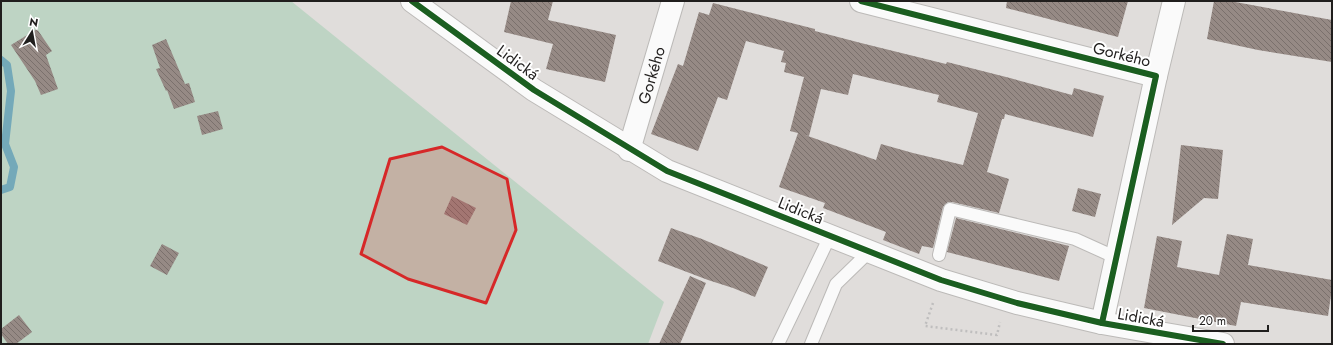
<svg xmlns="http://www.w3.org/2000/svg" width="1333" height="345" font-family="Jost,sans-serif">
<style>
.green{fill:#bed4c4}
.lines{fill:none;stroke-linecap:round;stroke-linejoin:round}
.stream{stroke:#74a9b9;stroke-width:8}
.building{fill:url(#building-back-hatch);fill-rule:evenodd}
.lane-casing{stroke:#bcbab8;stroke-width:14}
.street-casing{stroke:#bcbab8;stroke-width:24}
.path{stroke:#bfbebe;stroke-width:2.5;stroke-dasharray:2 3;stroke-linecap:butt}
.lane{stroke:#fafafa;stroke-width:12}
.street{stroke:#fafafa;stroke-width:22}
.cycleway-casing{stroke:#fff;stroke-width:8}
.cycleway{stroke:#1b5e20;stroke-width:6}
.marked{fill:#d62828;fill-opacity:0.2;stroke:#d62828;stroke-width:3;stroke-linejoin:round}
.labels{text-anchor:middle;stroke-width:4;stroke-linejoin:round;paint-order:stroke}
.street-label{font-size:16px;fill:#201e1d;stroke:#fff}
</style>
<defs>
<pattern id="building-back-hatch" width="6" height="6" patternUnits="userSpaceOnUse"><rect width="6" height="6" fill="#968a85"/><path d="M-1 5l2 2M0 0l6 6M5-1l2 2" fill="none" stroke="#7a706c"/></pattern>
</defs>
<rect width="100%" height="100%" fill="#e0dddb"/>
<path class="green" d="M1 1H291L664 302 648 344H1Z"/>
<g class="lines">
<path class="stream" d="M1 60 7 65 11 91 5 144 14 167 10 187 1 190"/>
</g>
<g class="building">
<path d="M511 1H553L548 20 616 35 605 82 546 69 553 44 504 32Z"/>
<path d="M1007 1H1128L1118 37 1006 8Z"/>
<path d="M1214 1H1230L1332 20V62L1258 50 1207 39Z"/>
<path d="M713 3 815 29V31L861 43 946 64 947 62 1010 78 1072 95 1074 88 1104 96 1093 137 1005 114 1004 119H1002L987 172 1009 179 999 213 952 202H948L943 207 933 248 922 246 919 254 883 240 886 232 823 208 825 203 779 187 798 133 790 131 804 77 784 72 786 63 781 62 784 51 746 41 727 100 718 97 698 151 651 134 678 64 683 66 699 12 709 15ZM853 74 939 95 937 102 978 113 963 165 913 153 881 144 876 160 805 135 809 136 821 89 848 95Z"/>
<path d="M37 29 52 51 46 55 58 89 41 95 35 81 11 45Z"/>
<path d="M166 39 185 84 189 83 195 102 174 109 167 90 166 91 156 69 160 68 152 45Z"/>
<path d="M218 111 223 129 202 135 197 116Z"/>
<path d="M1181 145 1223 150 1218 199 1204 198 1172 225Z"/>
<path d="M1078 188 1101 194 1095 217 1072 211Z"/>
<path d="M452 196 476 208 467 225 444 214Z"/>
<path d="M956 218 1069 246 1059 281 947 252Z"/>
<path d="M671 228 702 239 768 267 755 297 733 288 708 280 658 261Z"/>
<path d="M1227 234 1253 239 1248 265 1332 280V288L1328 316 1241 302 1236 326 1144 308 1157 236 1182 241 1177 267 1219 275Z"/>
<path d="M162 244 179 253 167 275 150 266Z"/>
<path d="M690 276 706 283 680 344H659Z"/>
<path d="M19 315 32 332 16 344H8L1 334V329Z"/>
</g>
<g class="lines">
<g class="lane-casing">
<g id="lane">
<path d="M939 255 950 209 1075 239 1117 258"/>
<path d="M778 344 830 236"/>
<path d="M811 344 836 284 869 252"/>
</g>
</g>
<g class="street-casing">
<g id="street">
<path d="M412 1 534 90 667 171 941 280 1017 303 1102 323 1223 344"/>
<path d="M861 1 1156 76 1102 323"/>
<path d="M1156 76 1174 1"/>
<path id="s1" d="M629 150 673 1"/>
</g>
</g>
<path class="path" d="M933 303 925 326 997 335 1000 322"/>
<use href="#lane" class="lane"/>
<use href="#street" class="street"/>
<g class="cycleway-casing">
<g id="cycleway">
<path d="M412 1 534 90 667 171 941 280 1017 303 1102 323 1223 344"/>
<path d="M861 1 1156 76 1102 323"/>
</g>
</g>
<use href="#cycleway" class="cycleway"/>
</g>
<path class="marked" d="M442 147 507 179 516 230 486 303 408 279 361 254 390 159Z"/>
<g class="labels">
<g class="street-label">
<text transform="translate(1122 54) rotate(14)" y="6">Gorkého</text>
<text transform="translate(518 62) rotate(36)" y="6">Lidická</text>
<text dy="6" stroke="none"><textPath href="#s1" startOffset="78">Gorkého</textPath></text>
<text transform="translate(801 210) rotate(22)" y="6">Lidická</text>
<text transform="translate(1141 317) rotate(10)" y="6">Lidická</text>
</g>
</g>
<rect width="1333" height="345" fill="none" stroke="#201e1d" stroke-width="4"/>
<g transform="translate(32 32) rotate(11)" stroke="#ffffff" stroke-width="3" paint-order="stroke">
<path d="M0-3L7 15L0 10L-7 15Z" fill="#201e1d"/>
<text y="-6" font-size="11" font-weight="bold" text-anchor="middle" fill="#201e1d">N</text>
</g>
<path d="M1193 325v6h75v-6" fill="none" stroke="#201e1d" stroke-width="2"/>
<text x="1199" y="325" font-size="12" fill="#201e1d" stroke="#ffffff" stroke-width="3" paint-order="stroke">20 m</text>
</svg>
